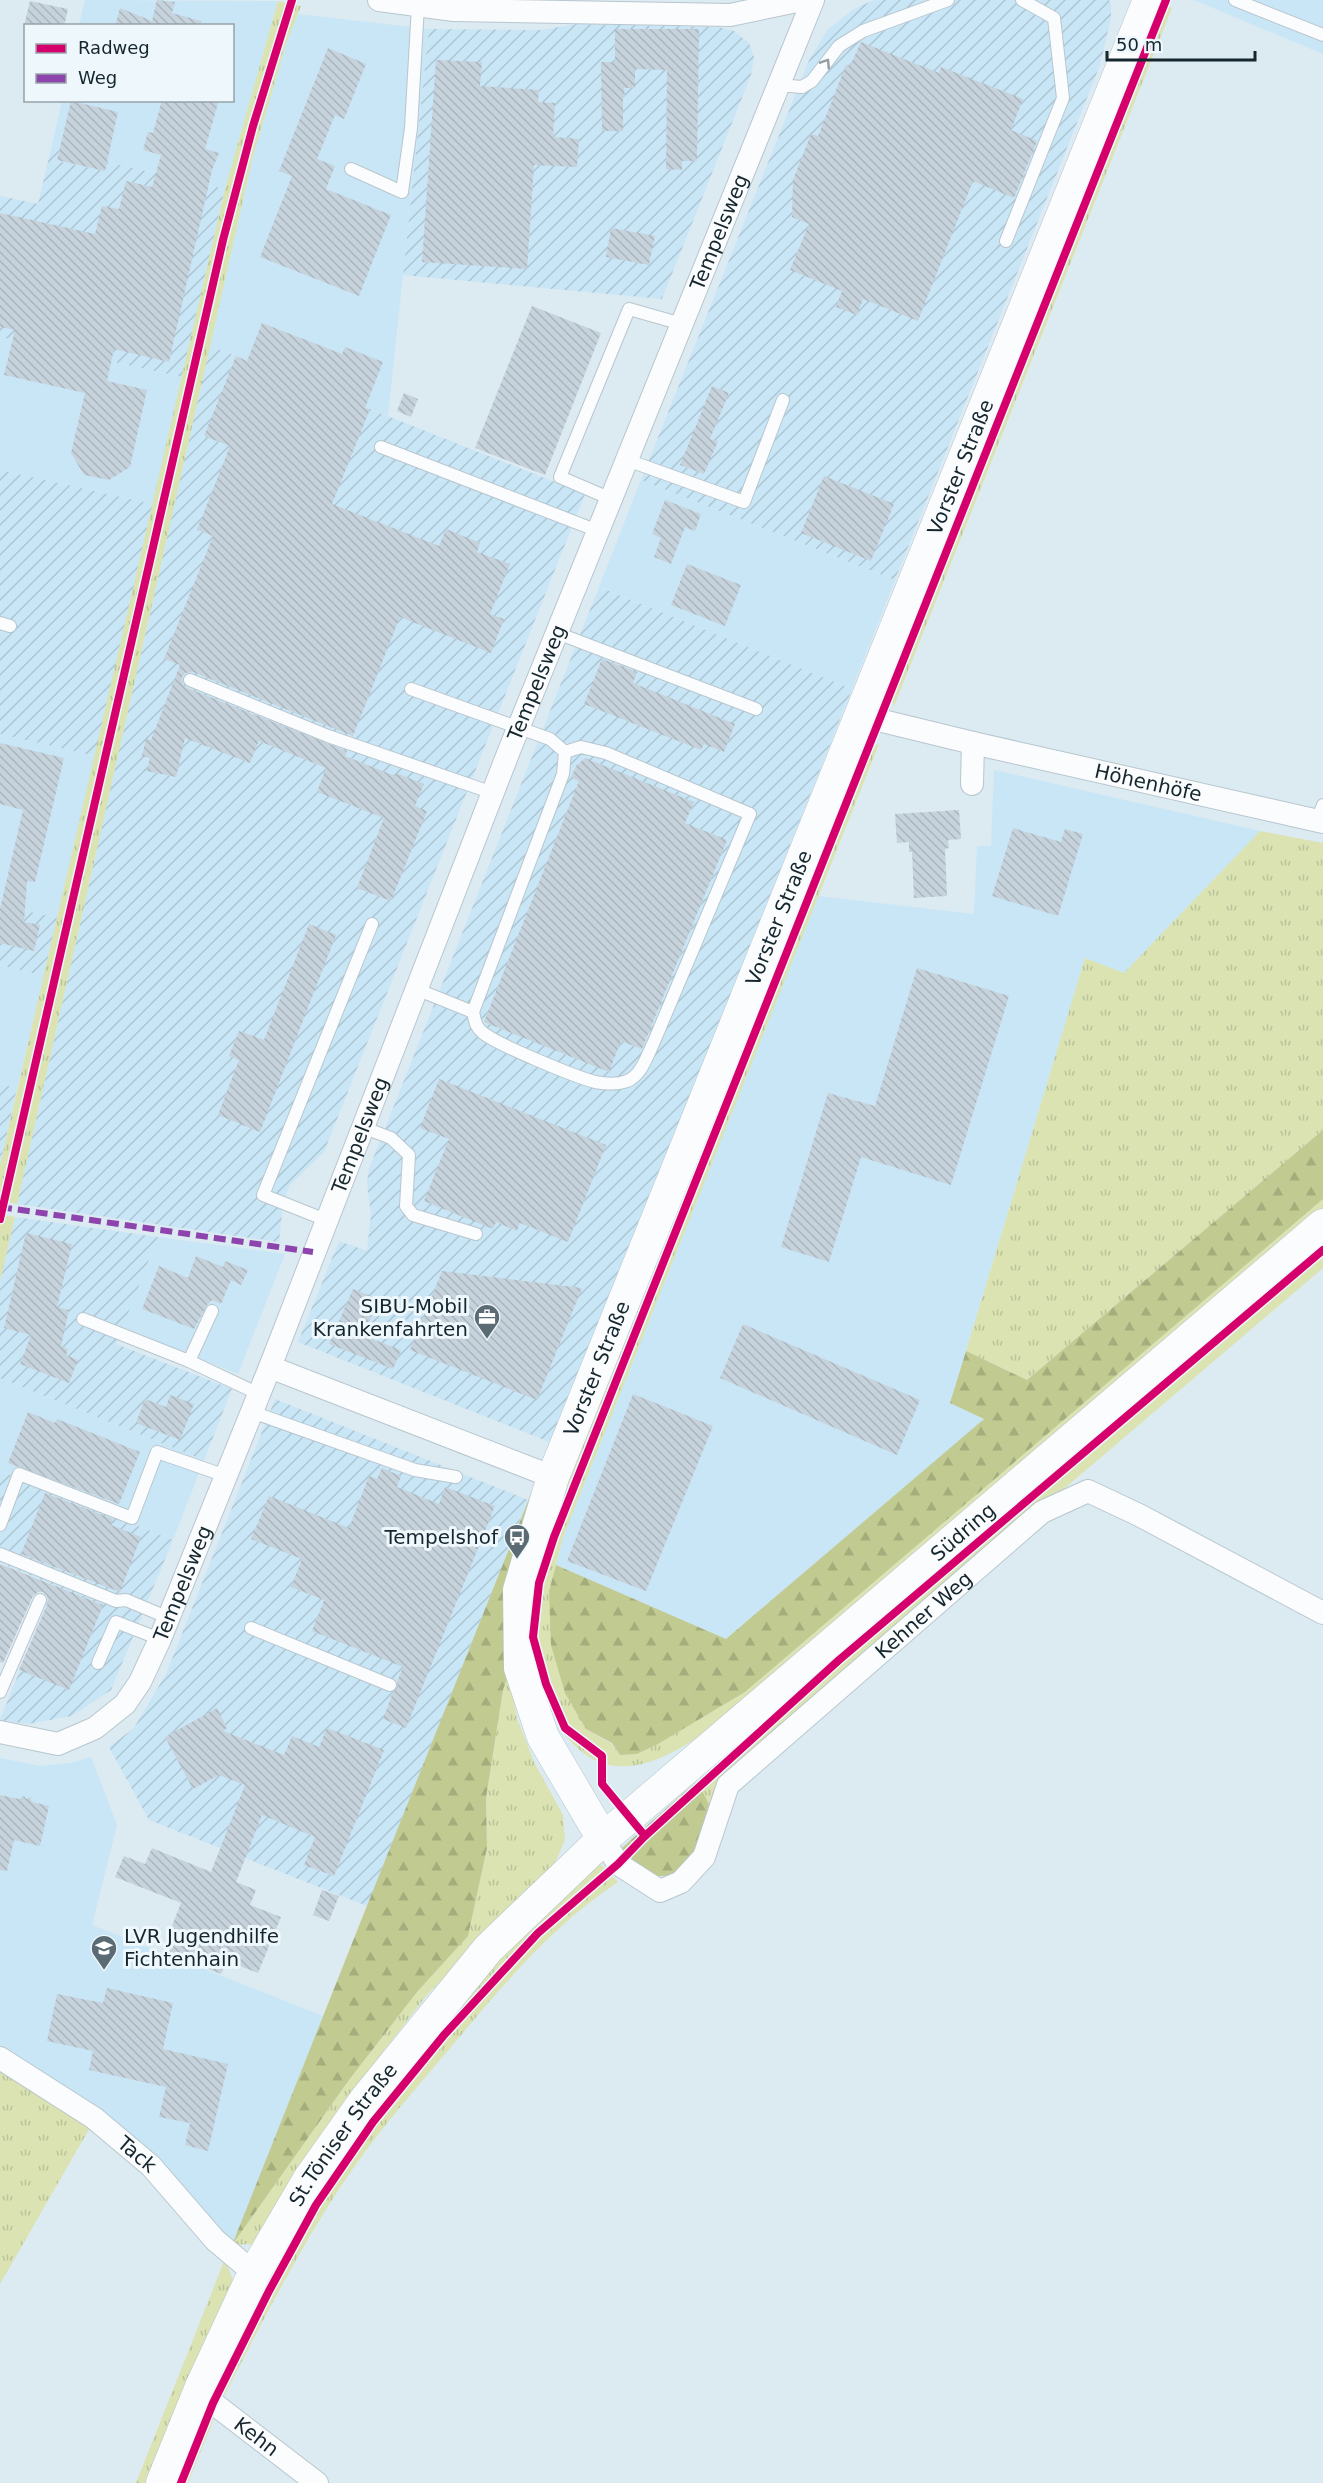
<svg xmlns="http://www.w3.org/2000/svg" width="1323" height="2483" font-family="'DejaVu Sans',sans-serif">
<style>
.built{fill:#c9e6f6}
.industrial{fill:url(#industrial-furrows)}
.grass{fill:url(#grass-tufts)}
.forest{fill:url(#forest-firs)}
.building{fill:url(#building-back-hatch)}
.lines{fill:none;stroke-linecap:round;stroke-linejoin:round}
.lane-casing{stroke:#b8c6ce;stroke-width:14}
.street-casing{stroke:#b8c6ce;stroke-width:24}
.secondary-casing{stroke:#b8c6ce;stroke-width:33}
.lane{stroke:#fafcfd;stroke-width:12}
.street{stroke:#fafcfd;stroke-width:22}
.secondary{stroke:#fafcfd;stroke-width:32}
.quiet{stroke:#8e44ad;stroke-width:6;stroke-dasharray:12 6;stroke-linecap:butt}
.cycleway-casing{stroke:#eef7fc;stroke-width:11}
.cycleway{stroke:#d6006c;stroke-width:8}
.oneway{stroke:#939ca0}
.labels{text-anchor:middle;stroke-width:6;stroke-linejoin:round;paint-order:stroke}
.street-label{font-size:20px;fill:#15262e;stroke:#eef7fc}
.poi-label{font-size:20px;fill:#15262e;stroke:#eef7fc;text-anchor:end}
</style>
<defs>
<pattern id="industrial-furrows" width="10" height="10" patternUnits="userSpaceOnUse" patternTransform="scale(1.5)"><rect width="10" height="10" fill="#c9e6f6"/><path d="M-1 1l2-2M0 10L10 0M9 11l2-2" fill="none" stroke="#acc5d3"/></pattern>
<pattern id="grass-tufts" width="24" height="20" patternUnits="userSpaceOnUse" patternTransform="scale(1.5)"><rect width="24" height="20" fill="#dae3b1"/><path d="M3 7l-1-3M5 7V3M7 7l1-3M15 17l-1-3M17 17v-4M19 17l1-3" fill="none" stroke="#bac399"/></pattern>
<pattern id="forest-firs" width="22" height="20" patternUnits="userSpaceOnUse" patternTransform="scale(1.5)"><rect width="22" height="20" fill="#c1ca90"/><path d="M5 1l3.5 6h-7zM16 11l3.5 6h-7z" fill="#a5ad7c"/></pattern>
<pattern id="building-back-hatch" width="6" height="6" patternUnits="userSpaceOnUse" patternTransform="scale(1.5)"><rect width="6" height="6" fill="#c7d3dc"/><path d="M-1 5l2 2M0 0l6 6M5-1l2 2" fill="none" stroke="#aab5bd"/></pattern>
</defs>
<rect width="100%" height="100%" fill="#dceaf2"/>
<g class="built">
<path d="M85 0 278 1 225 189 108 162 105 172 57 161 59 151 51 149 62 101 232 100V26L79 25Z"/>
<path d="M1194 0H1323V54Z"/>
<path d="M298 14 429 29 388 416 210 346 252 160 286 44Z"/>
<path d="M0 337 182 377 153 504 0 470Z"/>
<path d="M641 480 895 580 852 689 599 587Z"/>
<path d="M0 734 95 756 57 918 0 905Z"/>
<path d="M994 770 1260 831 1124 973 1085 958 950 1403 984 1419 726 1639 556 1565 563 1537 818 896 974 914 977 846H991Z"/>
<path d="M0 965 44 976 17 1088 0 1084Z"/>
<path d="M158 1237 285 1254 238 1374 122 1327Z"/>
<path d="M0 1378 204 1460 173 1540 0 1471Z"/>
<path d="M91 1757 117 1825 92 1925 323 2016 232 2245 26 2062 0 2046V1758L40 1766 71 1763Z"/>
</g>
<g class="industrial">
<path d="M874 0H1109L1111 4V18L1100 65 895 580 641 480 810 58 828 29 854 9Z"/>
<path d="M577 24 719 27 734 31 749 43 754 57 751 75 662 299 403 275 429 29 542 30Z"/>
<path d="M51 149 59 151 57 161 105 171 107 162 225 189 182 377 0 337V196L38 204Z"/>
<path d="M210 346 585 494 324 1152 290 1185 283 1203 279 1242 17 1204Z"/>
<path d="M0 470 153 504 95 756 0 734Z"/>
<path d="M599 587 852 689 552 1443 298 1342 339 1241 367 1251 371 1214 367 1182 369 1169Z"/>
<path d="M0 905 57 918 44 976 0 965Z"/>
<path d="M0 1084 17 1088 0 1165Z"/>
<path d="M15 1217 158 1237 116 1344 232 1389 204 1460 0 1378V1281Z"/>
<path d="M275 1399 528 1500 367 1906 149 1820 109 1747 134 1728 166 1674Z"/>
<path d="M0 1471 173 1540 111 1690 72 1716 28 1724 0 1720 54 1585 0 1563Z"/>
</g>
<g class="grass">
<path d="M278 1 301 6 286 44 252 160 17 1204 0 1200V1165L225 189Z"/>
<path d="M1166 6 1172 8 894 706 886 687 1156 12Z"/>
<path d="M879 744 563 1537 549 1591 586 1729 612 1744 620 1755 637 1754 658 1744 745 1692 1323 1199V1211L753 1695C721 1720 689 1749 649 1762 564 1789 532 1683 531 1618 531 1603 533 1587 535 1572 539 1544 553 1512 562 1484L859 753Z"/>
<path d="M1260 831 1323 843V1130L1027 1380 966 1351 1085 958 1124 973Z"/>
<path d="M0 1214 15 1217 0 1281Z"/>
<path d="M1323 1240V1268L720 1782 709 1804 697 1781 1061 1464Z"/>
<path d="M509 1674 517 1718 534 1762 563 1815 565 1840 555 1863 426 1996 354 2090 254 2244 232 2245 349 2080 417 1992 468 1936 487 1848 486 1798 503 1690Z"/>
<path d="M599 1863 618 1882C557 1922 508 1979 462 2034 421 2083 378 2130 343 2183 297 2252 259 2328 221 2402L210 2392 258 2288 331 2166 503 1955Z"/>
<path d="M0 2067 92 2124 0 2284Z"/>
<path d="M225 2259 236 2288 147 2483H136Z"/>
<path d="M202 2405 217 2411 188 2483H170Z"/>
</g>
<g class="forest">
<path d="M1323 1130V1199L745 1692 658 1744 637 1754 620 1755 612 1743 586 1729 565 1693 551 1645 549 1591 556 1565 726 1639 984 1419 950 1403 966 1351 1027 1380Z"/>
<path d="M532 1491 534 1501 509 1674 503 1690 486 1798 487 1848 468 1936 417 1992 349 2080 232 2245Z"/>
<path d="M697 1781 709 1804 696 1856 678 1874C646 1880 639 1873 622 1848Z"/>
</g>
<g class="building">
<path d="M157 0 175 2 172 13 201 21 200 26H115L120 8 152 21Z"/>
<path d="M30 1 68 9 64 26H24Z"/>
<path d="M615 29H699L697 161H682V170L666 169 667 70 635 69V88H624L625 97H623V131H602L601 62H615Z"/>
<path d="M861 42 939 73 941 67 1023 99 1011 130 1037 141 1014 198 973 181 918 321 863 299 857 315 836 307 842 291 790 270 809 224 792 217 793 180 811 134 818 136 846 65 850 66Z"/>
<path d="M328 48 366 64 344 119 335 115 317 159 335 166 326 189 391 215 359 296 260 257 292 176 279 171Z"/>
<path d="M436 60 482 62 480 86 539 90 538 102 555 103 553 137 579 139 577 167 534 165 527 269 422 262Z"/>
<path d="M162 100H219L205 149 219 153 212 170 169 362 114 349 107 381 147 390 130 467 109 480 84 475 71 453 85 393 4 375 15 330 0 327V213L95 234 102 206 119 209 126 181 152 187 161 155 143 150 148 132 153 133Z"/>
<path d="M71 101 118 112 105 171 57 160Z"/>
<path d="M611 228 655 236 649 265 606 257Z"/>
<path d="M532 306 601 333 545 475 475 448Z"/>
<path d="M262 323 342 354 345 347 383 362 365 408 370 409 332 504 439 546 446 529 480 543 477 552 510 564 490 614 504 619 491 653 400 617 353 736 193 672 185 673 182 677 183 685 187 688 347 751 345 756 395 776 396 773 424 784 415 806 427 811 391 901 357 888 384 818 317 792 326 768 259 741 250 763 185 738 176 777 147 771 150 758 142 756 146 739 151 740 180 665 164 659 213 536 197 530 230 446 204 436 236 356 247 361Z"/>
<path d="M712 386 729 393 710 439 718 441 704 474 680 465Z"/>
<path d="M404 393 418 399 411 417 397 411Z"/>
<path d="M824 476 894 504 871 561 801 533Z"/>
<path d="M665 500 701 514 695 531 685 527 671 564 654 557 661 538 652 534Z"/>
<path d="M687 564 741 585 725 626 671 605Z"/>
<path d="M602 659 637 672 633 683 735 724 724 752 704 744 701 750 584 704Z"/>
<path d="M0 743 64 758 35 882 27 881 24 922 40 925 34 951 0 943V909L23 810 0 804Z"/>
<path d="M585 758 694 802 685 823 727 840 642 1049 621 1041 609 1072 484 1022 579 781 571 778 576 766Z"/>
<path d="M959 810 961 839 948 840 949 848 945 849 947 896 914 898 912 852H909V842L897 843 895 814Z"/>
<path d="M1013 828 1061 842 1065 829 1083 834 1058 916 992 896Z"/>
<path d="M309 924 336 935 260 1132 218 1115 239 1060 229 1056 239 1031 264 1040Z"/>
<path d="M917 968 1009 996 951 1185 861 1157 829 1262 781 1247 828 1093 875 1106Z"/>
<path d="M439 1079 606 1145 568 1242 520 1223 517 1231 496 1222 493 1229 424 1201 449 1139 420 1128Z"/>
<path d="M26 1233 72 1244 57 1307 69 1310 61 1347 68 1349 66 1355 78 1360 69 1383 20 1364 31 1335 4 1328Z"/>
<path d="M196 1256 223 1267 225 1261 248 1270 241 1285 231 1280 221 1304 212 1300 207 1305 194 1329 142 1309 159 1266 188 1278Z"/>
<path d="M442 1271 582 1288 537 1400 410 1350Z"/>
<path d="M353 1289 378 1299 364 1336 401 1350 393 1369 329 1344Z"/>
<path d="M743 1324 920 1400 897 1455 720 1378Z"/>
<path d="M633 1394 713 1426 646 1591 567 1561Z"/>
<path d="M170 1395 194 1404 180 1440 136 1423 145 1399 166 1407Z"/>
<path d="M28 1412 55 1423 57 1419 140 1452 119 1504 8 1463Z"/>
<path d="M382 1468 401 1476 397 1487 439 1504 445 1487 495 1506 406 1728 383 1719 393 1692 398 1688 397 1682 403 1667 312 1631 324 1600 291 1587 302 1559 251 1539 269 1496 349 1528 369 1476 377 1479Z"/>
<path d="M45 1493 113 1519 111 1525 141 1537 120 1592 21 1554Z"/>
<path d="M0 1564 103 1605 69 1690 19 1670 48 1603 47 1596 43 1592H38L33 1596 3 1663 0 1662Z"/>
<path d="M217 1708 227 1728 223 1731 284 1755 292 1736 319 1747 327 1728 384 1750 334 1876 304 1865 315 1837 262 1815 236 1882 256 1890 250 1905 281 1917 258 1973 227 1961 221 1974 162 1951 181 1903 115 1877 124 1856 145 1864 152 1848 211 1872 245 1785 219 1775 193 1789 165 1737Z"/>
<path d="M0 1795 19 1799 24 1796 26 1799 30 1797 32 1802 49 1806 40 1846 14 1840 7 1871 0 1870Z"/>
<path d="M322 1890 339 1896 329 1921 313 1915Z"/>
<path d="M107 1988 173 2003 163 2049 228 2064 208 2151 185 2145 190 2123 159 2117 166 2087 89 2070 93 2051 47 2041 57 1994 103 2003Z"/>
</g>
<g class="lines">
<g class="lane-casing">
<g id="lane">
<path d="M1235 0 1323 35"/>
<path d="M778 85 802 87 812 81 839 46 863 31 948 0"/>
<path d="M351 169 402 192 411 128 418 5"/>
<path d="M1006 241 1063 98 1054 18 1022 0"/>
<path d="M381 447 598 531"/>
<path d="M627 460 744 502 783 400"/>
<path d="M611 499 560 477 629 309 682 324"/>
<path d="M0 623 10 626"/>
<path d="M557 633 756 709"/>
<path d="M190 680 328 736 493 793"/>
<path d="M411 689 550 739 565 752 563 774 473 1012 416 989"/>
<path d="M1316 822 1323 805"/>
<path d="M473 1012C475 1020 475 1026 482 1032 495 1044 576 1077 595 1082 606 1084 617 1085 627 1081 641 1076 647 1056 653 1044L750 814 606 753 581 747 565 752"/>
<path d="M362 1127 391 1138 409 1155 406 1206 413 1215 476 1234"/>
<path d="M326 1220 263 1195 372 924"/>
<path d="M212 1311 189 1361 259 1394"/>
<path d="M83 1319 189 1361"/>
<path d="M252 1412 415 1470 456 1477"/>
<path d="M0 1525 19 1474 132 1518 157 1452 226 1476"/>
<path d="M0 1554 116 1601 126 1600 169 1618"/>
<path d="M251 1628 390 1685"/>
<path d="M98 1663 116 1622 160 1639"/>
<path d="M0 1692 40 1600"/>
</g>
</g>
<g class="street-casing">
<g id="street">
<path d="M379 0 454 10 730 15 802 0"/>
<path id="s1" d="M862 716 973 743 1323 822"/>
<path d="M972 784 973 743"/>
<path d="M270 1367 553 1477"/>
<path id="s2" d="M0 1732 58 1744 95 1728 125 1704 140 1682 160 1639 270 1367 509 751 813 0"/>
<path id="s3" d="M603 1839 618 1864 660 1891 681 1882 704 1857 728 1785 1042 1512 1088 1491 1139 1515 1323 1613"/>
<path id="s4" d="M0 2058 94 2118 151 2166 215 2240 254 2273"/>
<path id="s5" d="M201 2387 213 2403 317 2483"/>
</g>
</g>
<g class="secondary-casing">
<g id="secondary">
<path id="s6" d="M603 1839 543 1737 520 1668 519 1590 553 1477 1149 0"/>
<path id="s7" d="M162 2483 201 2387 254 2273 309 2179 365 2100 488 1949 603 1839 1323 1225"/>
</g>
</g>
<use href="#lane" class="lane"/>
<use href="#street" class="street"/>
<use href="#secondary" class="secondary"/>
<path class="quiet" d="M0 1207 313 1252"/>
<g class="cycleway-casing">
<g id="cycleway">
<path d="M0 1219 223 240 253 126 292 0"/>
<path d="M645 1836 602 1784V1756L565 1728 546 1684 533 1637 539 1583 554 1537 1166 0"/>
<path d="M181 2483 213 2403 269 2291 316 2205 373 2122 444 2035 538 1933 618 1864 645 1836 839 1660 1323 1250"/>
</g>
</g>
<use href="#cycleway" class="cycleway"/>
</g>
<defs><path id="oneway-chevron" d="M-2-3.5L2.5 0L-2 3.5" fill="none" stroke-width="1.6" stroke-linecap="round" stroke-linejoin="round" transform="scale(1.5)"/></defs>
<use class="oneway" href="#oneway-chevron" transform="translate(826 63) rotate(-57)"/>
<defs>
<g id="office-pin" transform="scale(1.35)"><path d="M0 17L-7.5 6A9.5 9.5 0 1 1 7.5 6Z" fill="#5b6b73" stroke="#eef7fc"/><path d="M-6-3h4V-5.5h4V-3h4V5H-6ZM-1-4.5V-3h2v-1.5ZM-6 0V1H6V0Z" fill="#fff"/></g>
<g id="bus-pin" transform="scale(1.35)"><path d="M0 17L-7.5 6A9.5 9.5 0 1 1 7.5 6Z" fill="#5b6b73" stroke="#eef7fc"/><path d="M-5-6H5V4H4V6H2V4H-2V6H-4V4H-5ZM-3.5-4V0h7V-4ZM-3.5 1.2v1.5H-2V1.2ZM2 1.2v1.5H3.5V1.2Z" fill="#fff"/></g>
<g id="school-pin" transform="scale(1.35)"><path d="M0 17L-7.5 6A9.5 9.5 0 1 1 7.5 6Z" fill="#5b6b73" stroke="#eef7fc"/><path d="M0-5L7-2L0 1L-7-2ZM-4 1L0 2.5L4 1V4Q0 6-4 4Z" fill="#fff"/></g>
</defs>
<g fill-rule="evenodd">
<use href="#office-pin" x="487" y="1317"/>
<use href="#bus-pin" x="517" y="1537"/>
<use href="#school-pin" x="104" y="1948"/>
</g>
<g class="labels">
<g class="street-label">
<text dy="7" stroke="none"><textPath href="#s2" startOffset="1726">Tempelsweg</textPath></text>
<text dy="7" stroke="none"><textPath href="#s6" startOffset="1476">Vorster Straße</textPath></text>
<text dy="7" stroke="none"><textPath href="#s2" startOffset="1240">Tempelsweg</textPath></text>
<text dy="7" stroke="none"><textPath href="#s1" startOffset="294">Höhenhöfe</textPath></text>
<text dy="7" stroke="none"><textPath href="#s6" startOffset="990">Vorster Straße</textPath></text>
<text dy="7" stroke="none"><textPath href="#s2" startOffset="754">Tempelsweg</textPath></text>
<text dy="7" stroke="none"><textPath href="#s6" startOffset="504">Vorster Straße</textPath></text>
<text dy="7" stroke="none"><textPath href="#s7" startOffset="1262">Südring</textPath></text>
<text dy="7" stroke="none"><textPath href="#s2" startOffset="272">Tempelsweg</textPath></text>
<text dy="7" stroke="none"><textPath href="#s3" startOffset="471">Kehner Weg</textPath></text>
<text dy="7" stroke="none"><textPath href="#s7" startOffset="394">St.Töniser Straße</textPath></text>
<text dy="7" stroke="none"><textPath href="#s4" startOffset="168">Tack</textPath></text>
<text dy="7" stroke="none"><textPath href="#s5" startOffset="75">Kehn</textPath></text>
</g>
<g class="poi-label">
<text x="468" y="1313">SIBU-Mobil<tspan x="468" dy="23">Krankenfahrten</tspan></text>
<text x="498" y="1544">Tempelshof</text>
<text x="124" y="1943" text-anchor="start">LVR Jugendhilfe<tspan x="124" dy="23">Fichtenhain</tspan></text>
</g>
</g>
<rect x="24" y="24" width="210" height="78" fill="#eef7fc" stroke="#97a3aa" stroke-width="1.5"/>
<rect x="36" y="44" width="30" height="9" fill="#d6006c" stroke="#97a3aa" stroke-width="1.5"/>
<text x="78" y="54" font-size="18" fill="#15262e">Radweg</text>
<rect x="36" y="74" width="30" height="9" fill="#8e44ad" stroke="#97a3aa" stroke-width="1.5"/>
<text x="78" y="84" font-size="18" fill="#15262e">Weg</text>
<path d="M1107 51v9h148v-9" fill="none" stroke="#15262e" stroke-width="3"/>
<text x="1116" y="51" font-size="18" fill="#15262e" stroke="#eef7fc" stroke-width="4.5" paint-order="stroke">50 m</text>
</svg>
